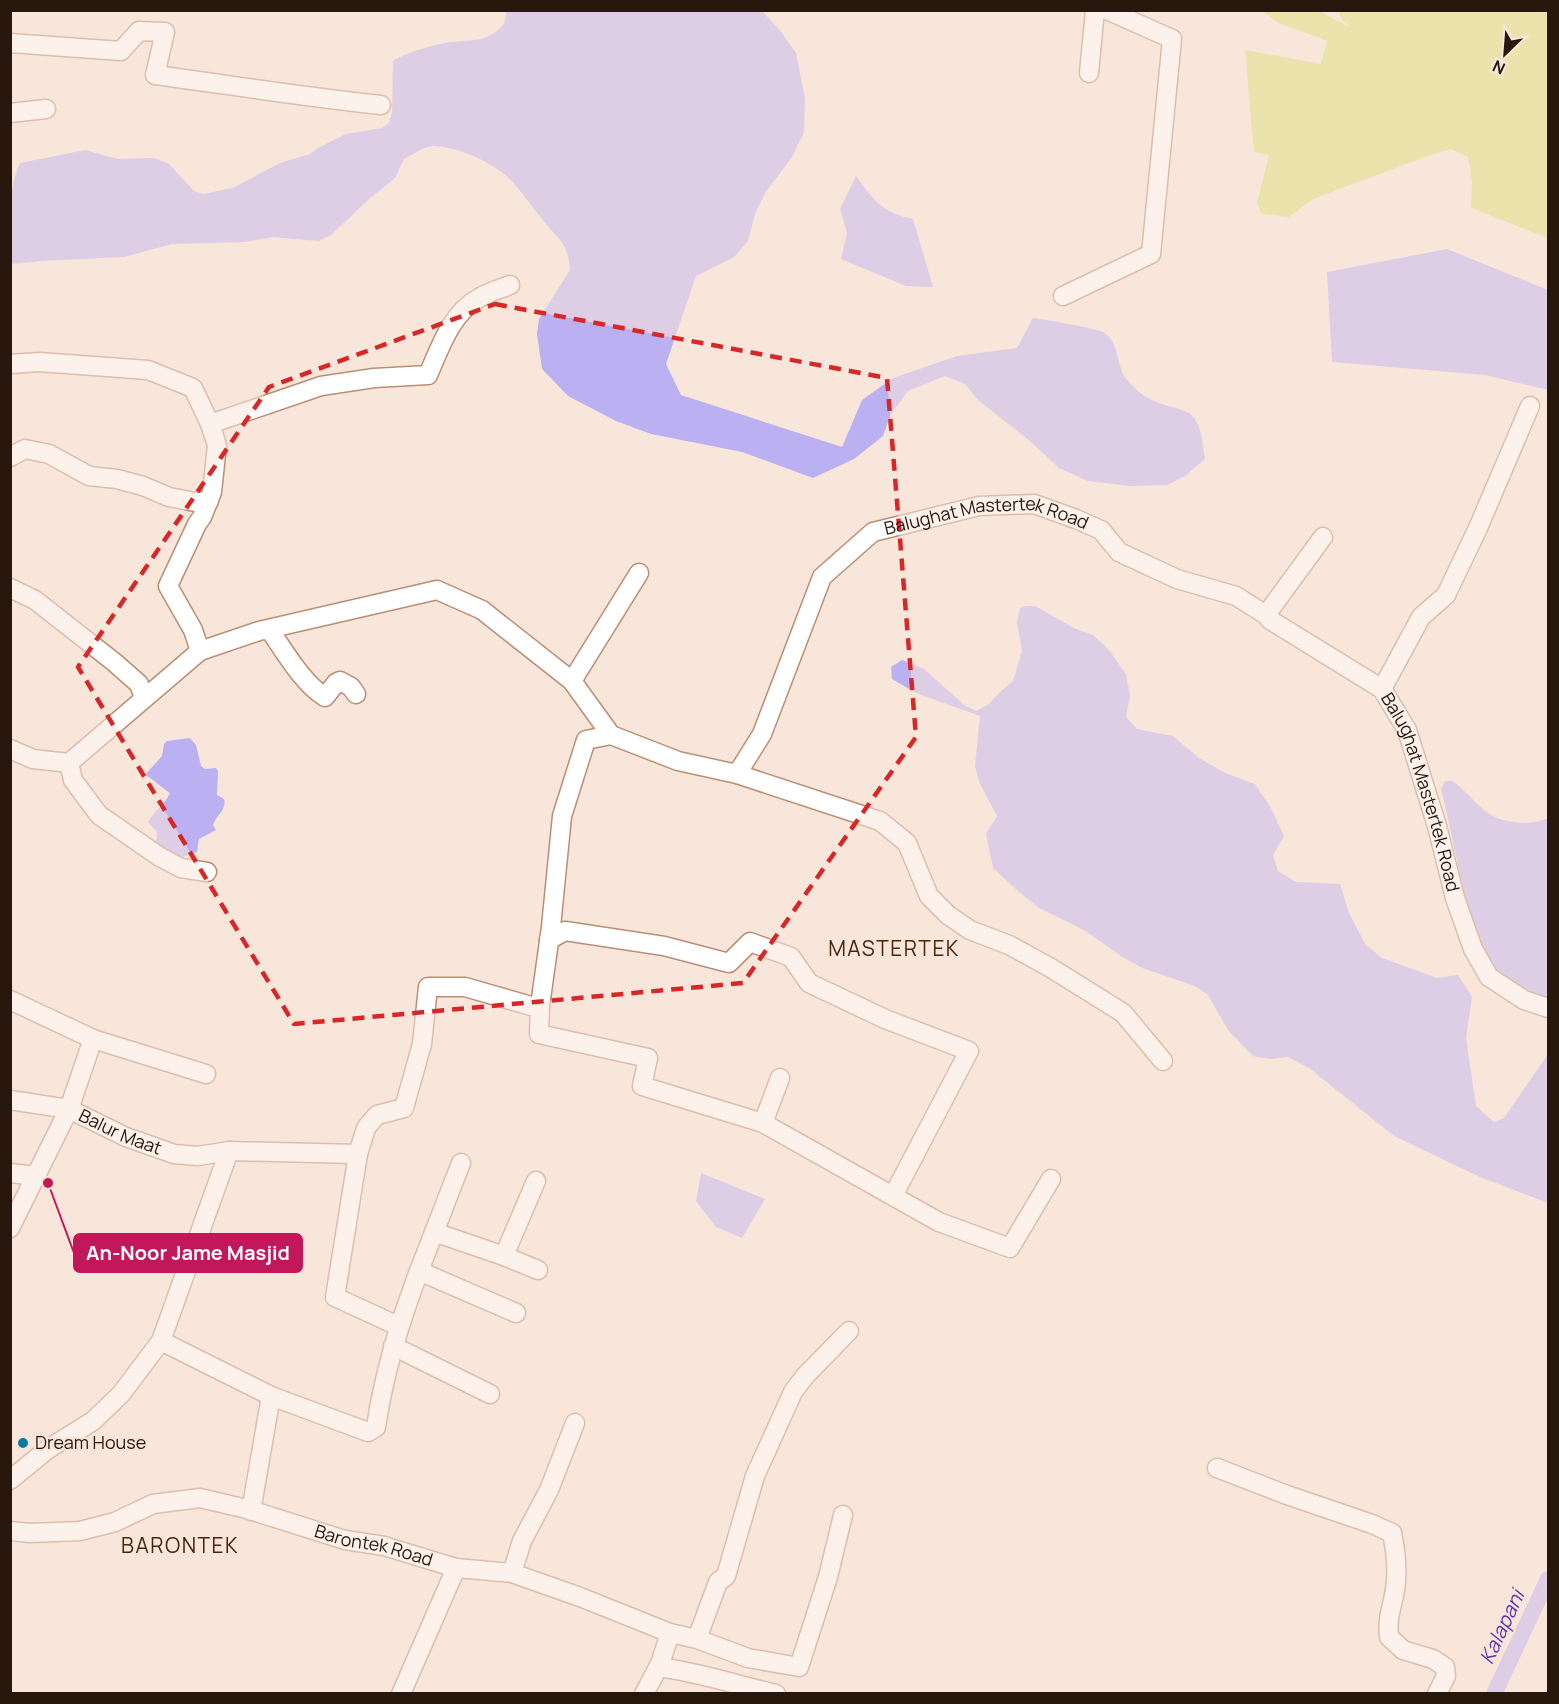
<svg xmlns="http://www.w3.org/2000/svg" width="1559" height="1704" font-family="Manrope,sans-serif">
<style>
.green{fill:#d9df73}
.water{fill:#bbb0f1}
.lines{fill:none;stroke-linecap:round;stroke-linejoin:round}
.canal{stroke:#bbb0f1;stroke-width:16}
.minor-casing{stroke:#ba8e73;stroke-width:21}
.minor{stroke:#fff;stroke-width:18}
.marked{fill:none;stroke:#d62828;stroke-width:4.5;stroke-dasharray:12 8;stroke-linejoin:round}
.poi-dot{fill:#0979a2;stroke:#f9e6db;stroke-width:2}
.labels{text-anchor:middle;stroke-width:4.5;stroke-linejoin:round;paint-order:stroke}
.street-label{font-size:18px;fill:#28170d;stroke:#f9e6db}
.poi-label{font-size:18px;fill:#28170d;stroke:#f9e6db;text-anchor:start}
.water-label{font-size:20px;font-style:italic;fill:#5a32ae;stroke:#f9e6db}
.quarter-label{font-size:21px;letter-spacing:1.5px;fill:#49250c;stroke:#f9e6db}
.leader{fill:none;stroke:#c2185b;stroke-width:2}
.callout-dot{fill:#c2185b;stroke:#f9e6db;stroke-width:2}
.callout{fill:#c2185b;stroke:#c2185b;stroke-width:2}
.callout-label{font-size:20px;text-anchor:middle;font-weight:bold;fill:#fff}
</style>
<rect width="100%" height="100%" fill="#f9e6db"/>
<path class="green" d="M1262 11H1319L1351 28 1341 18 1338 11H1548V238L1471 208 1472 181 1468 157 1451 149 1422 158 1313 199 1289 217 1262 214 1257 203 1269 155 1254 152 1245 50 1321 64 1327 41 1279 23Z"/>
<g class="water">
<path d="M507 10 762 11 779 29 796 53 805 98 804 132 792 157 765 193 755 214 748 241 734 257 696 276 666 364 681 395 842 447 862 400 893 378 957 356 1017 348 1033 318C1043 319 1100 329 1105 333 1121 345 1115 367 1128 381 1138 393 1148 399 1162 404 1173 408 1188 409 1195 419 1202 430 1203 447 1205 459L1185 476 1167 485 1130 486 1088 481 1059 468 1030 441 978 400 965 384 945 376 908 391 891 414 883 436 854 459 813 478 742 452 651 434 616 421 568 396 542 369 537 334 539 319 570 270C568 241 558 240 542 219 532 207 523 194 513 182 495 163 459 147 433 146 424 146 412 155 404 159L395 178 369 199 331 235 319 241 273 237 245 242 172 244 124 257 42 261 11 264C10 230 6 194 20 163L85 150 118 159 154 158 169 164 194 191 203 194 233 188 280 163 310 154 318 148 346 134 382 128 389 123 392 113 393 61C407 52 435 44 452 42 465 40 477 42 489 36 495 33 500 28 504 24Z"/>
<path d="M856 176C873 200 883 213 913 219L933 287 906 286 841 259 847 233 840 209Z"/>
<path d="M1447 249 1548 290V390L1485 375 1332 362 1327 272Z"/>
<path d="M1026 606H1035L1074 628 1093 635 1108 649 1126 674 1130 696 1126 717 1137 729 1173 736 1199 758 1225 773 1255 784 1271 808 1284 836 1273 855 1278 871 1296 882 1340 884 1349 913 1365 944 1382 958 1437 978 1458 975 1472 997 1466 1038 1476 1106 1494 1122 1504 1118 1548 1054V1203L1480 1177 1394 1136 1309 1068 1288 1057 1269 1059 1253 1056 1228 1030 1208 995 1195 986 1142 968 1121 956 1084 930 1039 908 1019 892 993 868 986 834 997 816 979 782 975 766 980 716 916 693 892 679 891 667 902 660 924 669 964 705 976 711 988 705 1000 692 1013 681 1022 651 1017 622 1020 608Z"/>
<path d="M190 738 196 745 201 766 205 769 216 768 218 771 217 795 224 799C227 810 216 815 213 825L216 830 199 839 197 852 182 857 174 858 156 843C159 828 155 831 148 822 155 810 163 807 170 793 160 787 155 780 145 775L162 756 164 744 167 741Z"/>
<path d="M1445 781H1452C1466 790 1475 804 1488 813 1504 824 1531 826 1548 818V999C1527 990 1495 976 1483 956 1473 938 1470 918 1465 898 1457 862 1450 825 1441 789Z"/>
<path d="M701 1173 765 1199 742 1238 716 1227 696 1201Z"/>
</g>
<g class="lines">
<path class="canal" d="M1494 1694 1548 1579"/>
<g class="minor-casing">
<g id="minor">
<path d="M10 43 121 51 139 31 165 32 155 75C230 85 305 97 381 105"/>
<path d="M1089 73 1095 10"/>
<path d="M10 113 46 109"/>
<path d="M1063 296 1151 254 1172 39 1107 10"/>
<path d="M10 364 39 362 148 370 193 388 210 424 217 445 212 492 202 517 197 524 168 586 193 630 200 651"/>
<path d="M210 424 321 386 374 378 428 375C440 348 451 313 479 298 489 292 500 289 510 285"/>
<path d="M10 457 25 449 49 454 89 476 117 479 143 486 169 497 195 502 209 501"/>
<path d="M10 588 35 600 114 662 139 684 144 698"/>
<path d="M1266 615 1323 537"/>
<path d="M269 629C283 649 303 684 325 697L336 683 340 681 351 687 356 694"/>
<path d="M572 681 639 573"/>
<path d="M1382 689 1421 617 1446 595 1478 528 1530 406"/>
<path d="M10 749 33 759 69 763"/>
<path id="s1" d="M69 763 200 651 259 631 437 590 482 610 572 681 611 735 678 761 737 774 762 734 822 577 873 532 979 506 1034 504 1076 519 1101 530 1119 552 1177 579 1236 596 1266 615 1270 620 1382 689 1407 730 1437 826 1455 898 1473 949 1489 977 1524 1000 1548 1008"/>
<path d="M69 763 73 780 99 815 160 857 181 868 207 872"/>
<path d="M737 774 880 821 907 843 929 896 948 915 970 930 1009 945 1051 968 1123 1013 1163 1061"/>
<path d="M549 940 565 931 664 946 729 963 750 942 791 957 809 983 885 1019 969 1051 893 1196"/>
<path d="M10 1000 93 1039 69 1109 10 1228"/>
<path d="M540 1006 551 927 562 816 586 740 611 735"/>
<path d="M93 1039 206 1074"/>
<path id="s2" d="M10 1100 69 1109 126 1137 174 1154 198 1156 229 1151 358 1154 366 1128 377 1115 404 1108 422 1044 428 987H465L531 1006H540L539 1034 648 1058 642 1086 763 1123 939 1222 1010 1248 1051 1179"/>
<path d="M763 1123 780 1078"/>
<path d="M229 1151 161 1341 271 1396"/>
<path d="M358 1154 335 1297 398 1326"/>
<path d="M10 1173 36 1176"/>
<path d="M434 1232 504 1256 538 1270"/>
<path d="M504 1256 536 1181"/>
<path d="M419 1271 461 1163"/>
<path d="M393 1346 490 1394"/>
<path d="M1217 1468 1287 1495 1372 1524 1392 1533C1396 1552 1398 1571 1395 1590 1392 1609 1387 1615 1389 1637L1403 1650 1433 1659 1445 1667 1446 1676 1437 1694"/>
<path d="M10 1480 48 1449 93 1421 121 1394 161 1341"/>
<path d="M251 1511 271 1396 368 1432 376 1427C384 1372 400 1322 419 1271L516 1313"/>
<path id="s3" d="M10 1531 30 1533 80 1531 115 1522 153 1504 200 1498 247 1509 345 1540 384 1546 456 1568 512 1573 580 1597 670 1633 660 1664 644 1694"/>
<path d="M512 1573 522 1541 549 1490 575 1423"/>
<path d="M670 1633 697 1639 748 1658 799 1667 828 1577 843 1515"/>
<path d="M697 1639 718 1582 726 1576 755 1476 793 1392 805 1376 849 1331"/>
<path d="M658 1667C699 1672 736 1685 776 1694"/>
<path d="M401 1694 456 1568"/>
</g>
</g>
<use href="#minor" class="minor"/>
</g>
<path d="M0 0H1559V1704H0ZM495 304 887 378 916 737 743 983 294 1024 78 667 269 387Z" fill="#f9e6db" fill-opacity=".55" fill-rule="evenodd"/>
<path class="marked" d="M495 304 887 378 916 737 743 983 294 1024 78 667 269 387Z"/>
<circle class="poi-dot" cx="23" cy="1443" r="6"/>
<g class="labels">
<g class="street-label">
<text dy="6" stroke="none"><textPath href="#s1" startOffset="1180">Balughat Mastertek Road</textPath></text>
<text dy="6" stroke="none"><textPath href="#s1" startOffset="1738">Balughat Mastertek Road</textPath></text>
<text dy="6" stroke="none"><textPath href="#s2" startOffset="116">Balur Maat</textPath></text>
<text dy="6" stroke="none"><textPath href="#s3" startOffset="376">Barontek Road</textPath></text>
</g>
<g class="poi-label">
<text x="35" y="1449">Dream House</text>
</g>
<g class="water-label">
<text transform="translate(1502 1627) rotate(-65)" y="7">Kalapani</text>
</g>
<g class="quarter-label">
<text x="894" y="956">MASTERTEK</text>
<text x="180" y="1553">BARONTEK</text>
</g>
</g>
<path class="leader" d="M48 1183L74 1253"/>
<circle class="callout-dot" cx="48" cy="1183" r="6"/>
<rect class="callout" x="74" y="1234" width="228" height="38" rx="6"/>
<g class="callout-label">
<text x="188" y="1260">An-Noor Jame Masjid</text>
</g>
<rect width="1559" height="1704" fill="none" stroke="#28170d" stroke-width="24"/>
<g transform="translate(1505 54) rotate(205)" stroke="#f9e6db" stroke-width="4.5" paint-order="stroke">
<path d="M0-4.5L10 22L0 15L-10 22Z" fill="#28170d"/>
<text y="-9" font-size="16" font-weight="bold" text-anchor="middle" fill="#28170d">N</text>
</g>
</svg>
